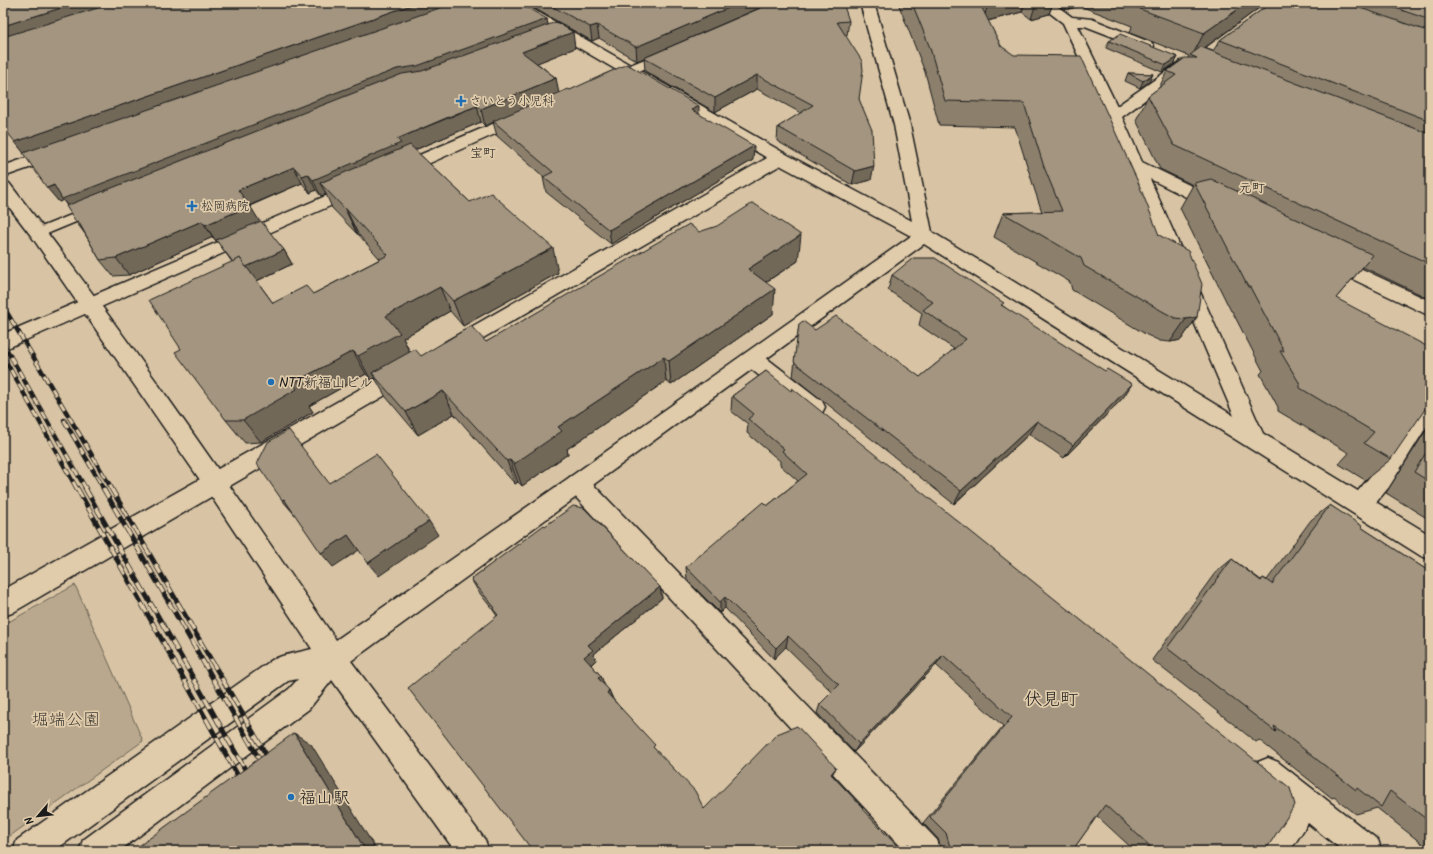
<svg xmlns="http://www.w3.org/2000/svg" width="1433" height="854" font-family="Kalam,'Klee One',sans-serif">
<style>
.green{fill:#b9a88d;stroke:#6a6254}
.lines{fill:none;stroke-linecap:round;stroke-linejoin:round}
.service-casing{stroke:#1c1c1c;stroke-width:3}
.pedestrian-casing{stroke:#1c1c1c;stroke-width:3}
.minor-casing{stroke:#1c1c1c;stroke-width:3}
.tertiary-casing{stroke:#1c1c1c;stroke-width:3}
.service{fill:#e0cbaa;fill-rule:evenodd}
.pedestrian{fill:#e0cbaa;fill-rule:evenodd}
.minor{fill:#e0cbaa;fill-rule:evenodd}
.tertiary{fill:#e0cbaa;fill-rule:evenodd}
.rail-far1-casing{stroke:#1c1c1c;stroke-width:4.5}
.rail-casing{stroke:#1c1c1c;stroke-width:5}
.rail-far1{stroke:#e0cbaa;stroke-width:3;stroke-dasharray:8;stroke-linecap:butt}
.rail{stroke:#e0cbaa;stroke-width:3.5;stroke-dasharray:11;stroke-linecap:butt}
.wall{fill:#8c806d;stroke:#1c1c1c;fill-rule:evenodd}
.shaded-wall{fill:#726859;stroke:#1c1c1c}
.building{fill:#a3957f;stroke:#1c1c1c}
.poi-dot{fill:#1f6fb2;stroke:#e0cbaa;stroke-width:1.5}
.labels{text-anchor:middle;stroke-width:3.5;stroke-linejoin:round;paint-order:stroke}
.far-poi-label{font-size:12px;fill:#1c1c1c;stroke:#e0cbaa;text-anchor:start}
.far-neighbourhood-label{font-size:13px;fill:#1c1c1c;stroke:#e0cbaa}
.poi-label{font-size:14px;fill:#1c1c1c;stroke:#e0cbaa;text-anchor:start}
.near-park-label{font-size:17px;fill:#433f38;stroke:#e0cbaa}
.near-poi-label{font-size:17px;fill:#1c1c1c;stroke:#e0cbaa;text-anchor:start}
.near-neighbourhood-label{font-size:18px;fill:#1c1c1c;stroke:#e0cbaa}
</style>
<rect width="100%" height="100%" fill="#d8c4a4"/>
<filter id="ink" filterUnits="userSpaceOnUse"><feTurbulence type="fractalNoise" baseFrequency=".025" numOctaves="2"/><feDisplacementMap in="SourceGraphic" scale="8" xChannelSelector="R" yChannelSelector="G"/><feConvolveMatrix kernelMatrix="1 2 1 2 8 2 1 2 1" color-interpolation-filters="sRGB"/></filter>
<g filter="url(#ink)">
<path class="green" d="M75 585 143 741 3 841V625Z"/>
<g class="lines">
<g class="service-casing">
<path id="service" d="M91 207 95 208 97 211 95 214 42 236H34L32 233 34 230Z"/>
</g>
<g class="pedestrian-casing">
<path id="pedestrian" d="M1430 396V421L1389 487 1369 511 1361 514 1353 511 1350 504 1353 497 1373 473 1423 398Z"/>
</g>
<g class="minor-casing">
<g id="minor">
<path d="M1037 3H1053L1072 17 1092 19 1152 43 1154 46 1152 49 1147 50 1085 26H1078L1117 106 1181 61 1186 60 1191 61 1193 64 1122 117 1142 162 1222 201 1225 205 1222 209 1216 211 1210 209 1150 179 1265 438 1262 444 1254 447 1246 444 1106 116 1063 23Z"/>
<path d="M672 48 677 49 679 52 677 55 613 82 608 83 603 82 601 79 603 76Z"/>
<path d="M523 111 529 113 531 116 529 119 403 175 397 176 391 175 389 171 391 167Z"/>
<path d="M58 147 64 148 66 152 64 156 3 177V166Z"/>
<path d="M780 153 786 154 788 158 786 162 459 352 452 355 445 352 442 347 445 342 774 154Z"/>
<path d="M356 183 362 184 365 188 362 192 3 350V334Z"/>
<path d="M1330 254 1430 301V316L1323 265 1321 260 1323 255Z"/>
<path d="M753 351 760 353 822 401 825 407 822 413 814 416 806 413 746 365 743 359 746 353Z"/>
<path d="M406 365 413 367 416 373 413 379 12 613 3 616V590L399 367Z"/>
<path d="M578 474 586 477 937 840 941 851H905L570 491 566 484 570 477Z"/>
<path d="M1268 758 1278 762 1378 840 1382 851H1343L1308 823 1290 851H1258L1262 840 1285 804 1258 782 1254 772 1258 762Z"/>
</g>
</g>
<g class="tertiary-casing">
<path id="tertiary" d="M505 3H522L786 154 912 221 894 125 860 3H874L910 125 932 232 1430 535V559L1421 556 924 244 351 661 485 840 489 851H455L332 680 309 709 119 851H79L83 840 289 689 298 679 288 681 54 851H13L17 840 272 660 282 656 312 649 207 490 32 237 3 199V182L9 183C124 331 230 486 336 640L570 477 911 236 774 162 507 6Z"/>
</g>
<use href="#service" class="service"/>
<use href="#pedestrian" class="pedestrian"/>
<use href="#minor" class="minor"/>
<use href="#tertiary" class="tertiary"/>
<g class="rail-far1-casing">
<g id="rail-far1">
<path d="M3 306 112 489"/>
<path d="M3 343 86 489"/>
<path d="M3 356 77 489"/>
<path d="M64 420 104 489"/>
</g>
</g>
<g class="rail-casing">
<g id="rail">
<path d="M77 488 243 785"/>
<path d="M85 488 250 778"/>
<path d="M103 488 265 769"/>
<path d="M111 488 271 763"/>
</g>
</g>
<use href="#rail-far1" class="rail-far1"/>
<use href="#rail" class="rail"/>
</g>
<g class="wall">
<path d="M525 3H771L637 61 599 38 592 41Z"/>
<path d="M772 3 849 21 847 35H845L859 99 871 180 852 185 777 141 778 127 801 113 757 89 715 112 645 71 644 58Z"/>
<path d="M898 3H1053L1049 14 1031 19 1022 12 988 21 1001 46 1159 235 1197 317 1181 340 1170 342 1160 341 1147 335 1072 290 1070 282 994 237 1003 213 1042 212 1035 191 1015 127 939 125 925 72Z"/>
<path d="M1055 3H1266L1205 48 1213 51 1220 40 1271 3H1430V299L1363 267 1336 298 1391 459 1365 480 1339 464 1349 453 1278 411V407L1260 374 1263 371 1232 311H1231L1180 208 1193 185 1160 169 1136 120 1148 96 1159 88 1167 71 1188 58 1189 56 1130 33 1132 26 1080 6 1065 10Z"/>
<path d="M547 19 548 25 575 48 537 63 556 78 558 93 570 90 699 114 753 160 611 244 546 192 543 177H544L497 136 493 122 485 126 481 122 415 150 470 202 558 273 463 326 450 311 403 338 410 352 421 356 486 342 699 232 798 261 766 282 773 314 671 385 666 381 567 449 568 454 522 486 518 482 515 484 454 414 418 435 386 397 375 378 371 380 366 374 309 406 313 412 261 442 245 443 226 420 181 349 232 262 217 241H216L213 237 129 275 113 276 100 260 85 234 67 206 63 200 59 202 24 153ZM302 183 310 193 316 190 321 196 326 194 332 208 357 234H358L380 259 313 294 273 303 257 281 292 264 284 250 259 221 250 206Z"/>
<path d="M1109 41 1178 57 1174 64 1162 72 1106 48Z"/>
<path d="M1128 73 1153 74 1149 82 1140 88 1125 81Z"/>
<path d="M892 275 1003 306 1123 398 1064 458 1029 434 954 504 793 377 799 324 815 330 920 377 954 349 919 325 922 313 888 290Z"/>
<path d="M766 371 1265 851H1135L1097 816 1072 851H533L497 616 493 610 478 591 471 579 545 526 660 587 662 598 594 654 596 660 591 665 601 676 604 685 609 690 613 699 656 751 704 809 832 775 862 809 901 850 908 844 912 847H941L938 839 923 823 1003 726 936 665 854 752 817 713 820 704 832 692 786 647 774 659 725 608 720 613 687 580 686 567 767 506 798 481 780 465V461L747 433 748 424 731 411 732 396Z"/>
<path d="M1430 424V520L1386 493Z"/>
<path d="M1330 505 1361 527 1430 572V850L1377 808 1356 814 1334 797 1332 798 1259 740 1256 742 1152 660 1215 573 1232 559 1261 580 1263 578 1267 580 1311 520Z"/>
<path d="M1340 849 1349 851H1331Z"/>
</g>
<g class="shaded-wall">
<path d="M77 3H128L3 42V26Z"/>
<path d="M417 3H460L26 156 15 142Z"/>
<path d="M740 3H771L637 61 636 47Z"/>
<path d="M982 3H1025L1022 12 983 22 987 7Z"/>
<path d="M1036 3H1053L1049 14 1031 19Z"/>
<path d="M1067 3H1082L1080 6 1065 10Z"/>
<path d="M1247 3H1266L1193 56H1192L1204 33Z"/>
<path d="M547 19 549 32 73 213 63 200 59 202 47 188 397 69Z"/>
<path d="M597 25 599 38 592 41 590 27Z"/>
<path d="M573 32 575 48 525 68 522 52Z"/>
<path d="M1178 57 1174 64 1162 72 1166 65Z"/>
<path d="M1153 74 1149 82 1140 88 1143 81Z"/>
<path d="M757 75V89L715 112V98Z"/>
<path d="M556 78 559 94 485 126 481 109Z"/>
<path d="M477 106 481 122 405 154 320 183 326 194 321 196 313 180 397 139Z"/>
<path d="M699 106V120L692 110Z"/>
<path d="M754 146 753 160 611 244 609 230Z"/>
<path d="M874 166 871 180 852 185 855 171Z"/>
<path d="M294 167 302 183 248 206 238 190Z"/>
<path d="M308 174 316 190 310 193 302 176Z"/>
<path d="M250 206 260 222 216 241 205 225Z"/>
<path d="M345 209H346L358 234H357Z"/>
<path d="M78 221 89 239 76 222Z"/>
<path d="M202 221 213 237 129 275 116 258Z"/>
<path d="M801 235 798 261 747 294 748 269Z"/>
<path d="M553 248 558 273 463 326 453 301Z"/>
<path d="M284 250 292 264 248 285 239 270Z"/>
<path d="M440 287 450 311 403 338 412 357 372 373 375 378 371 380 358 356 386 316Z"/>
<path d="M775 289 773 314 671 385 669 361Z"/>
<path d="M1197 317 1181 340 1170 342 1186 319Z"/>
<path d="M353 351 366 374 309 406 313 412 261 442 243 420 293 383Z"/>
<path d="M664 357 666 381 567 449 568 454 522 486 514 464 558 427Z"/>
<path d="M1132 384 1123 398 1064 458 1073 445Z"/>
<path d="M443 391 454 414 418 435 406 412Z"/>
<path d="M1037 421 1029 434 954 504 961 491Z"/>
<path d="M510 460 518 482 515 484 507 461Z"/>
<path d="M284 499 295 515 282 500Z"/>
<path d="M429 521 438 535 379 576 368 563Z"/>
<path d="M348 535 359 550 333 567 321 553Z"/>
<path d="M660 587 662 598 594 654 596 660 588 667 584 657 588 645Z"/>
<path d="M725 597V608L720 613V602Z"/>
<path d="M788 636 786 647 774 659 776 648Z"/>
<path d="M943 655 936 665 854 752 859 744Z"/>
<path d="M601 676 605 686 598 678Z"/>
<path d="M609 690 613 700 607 693Z"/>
<path d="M294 733 311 744 377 851H366Z"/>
<path d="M836 768 832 775 831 774Z"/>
</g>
<g class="building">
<path d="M3 3H77L3 26Z"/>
<path d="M114 3H417L15 142 3 127V37Z"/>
<path d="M454 3H519L547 19 417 66 397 69 62 199 54 185 47 188 23 153Z"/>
<path d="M546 3H740L636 47 597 25 590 27Z"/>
<path d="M772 3H843L849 21 837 22 862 61 863 70 859 99 872 130 874 166 855 171 778 127 813 105 757 75 715 98 644 58Z"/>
<path d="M912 3H985L987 7 982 8 1001 46 1014 55 1081 56 1138 182 1159 235 1188 251 1202 284 1197 317 1186 319 1175 318 1162 311 1084 266 1081 258 1003 213 1062 211 1044 167 1024 103 945 101 930 48Z"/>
<path d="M1143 3H1247L1204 33 1140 9 1147 5Z"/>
<path d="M1271 3H1346L1430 32V121L1220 40Z"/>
<path d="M1381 3H1430V20Z"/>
<path d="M556 22 573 32 522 52 556 78 481 109 477 106 458 113 397 139 401 143 313 180 308 174 302 176 294 167 238 190 250 206 205 225 202 221 116 258 100 260 78 221 76 222 66 206 402 74 422 71Z"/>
<path d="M1120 34 1178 57 1166 65 1109 41Z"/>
<path d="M1201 47 1430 134V264L1174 145 1148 96 1176 75 1167 71 1185 58H1197L1190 55Z"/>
<path d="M627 64 699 106 692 110 754 146 609 230 543 177 553 172 493 121 568 89 570 90Z"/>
<path d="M1128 73 1153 74 1143 81Z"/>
<path d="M410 145 470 202 491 193 553 248 453 301 440 287 386 316 400 333 358 356 353 351 293 383 297 389 243 420H226L175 352 181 349 149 300 240 258 273 303 306 286 313 294 388 255 346 209H345L320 183Z"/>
<path d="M1211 179 1373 255 1336 298 1430 348V402L1391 459 1364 443 1374 432 1300 388V384L1280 351H1284L1250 287H1248L1194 183Z"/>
<path d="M753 203 801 235 748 269 775 289 669 361 664 357 558 427 562 431 514 464 510 460 507 461 443 391 406 412 372 373 415 349 421 356 471 326 486 342 689 224 699 232 717 226Z"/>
<path d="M261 221 284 250 246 267 240 258 233 262 216 240Z"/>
<path d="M913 258H935L1004 303 1001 305 1105 371 1107 369 1132 384 1073 445 1037 421 961 491 794 362 799 324 803 321 815 330 836 316 920 377 966 339 923 310 933 302 892 275Z"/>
<path d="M766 371 791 391 792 388 1290 788 1295 805 1265 851H1146L1150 846 1105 805 1072 851H903L908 844 912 847H950L946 833 930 817 1012 717 943 655 859 744 820 704 839 685 788 636 776 648 725 597 720 602 686 567 763 502 767 506 807 474 782 451 784 449 748 419 754 414 732 396Z"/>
<path d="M289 430 329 483 376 454 429 521 368 563 348 535 321 553 284 499 282 500 257 464 268 442Z"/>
<path d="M1430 446V482L1414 472Z"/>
<path d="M1330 505 1362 526 1361 527 1430 572V822L1390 791 1381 807 1357 788 1356 790 1274 726 1276 732 1167 648 1232 559 1261 581 1263 578 1272 584Z"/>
<path d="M573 506 584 508 660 587 588 645 593 650 584 657 601 676 598 678 609 690 607 693 655 745 653 747 695 791 704 809 777 734 797 726 836 768 831 774 863 808 862 809 902 851H533L408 688 498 615 493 609 495 608 471 579 544 525 545 526Z"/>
<path d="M294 733 366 851H132Z"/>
<path d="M1340 849 1349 851H1339Z"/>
</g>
</g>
<g class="poi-dot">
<path d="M459 95h4v4h4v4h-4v4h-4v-4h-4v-4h4z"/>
<path d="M190 200h4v4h4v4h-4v4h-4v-4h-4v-4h4z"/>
<circle cx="271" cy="382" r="4"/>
<circle cx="291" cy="797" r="4"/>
</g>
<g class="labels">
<g class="far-poi-label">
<text x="470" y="105">さいとう小児科</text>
<text x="201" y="210">松岡病院</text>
</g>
<g class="far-neighbourhood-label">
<text x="483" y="157">宝町</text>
<text x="1252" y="192">元町</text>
</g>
<g class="poi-label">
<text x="279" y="387">NTT新福山ビル</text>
</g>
<g class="near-park-label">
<text x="66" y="725">堀端公園</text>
</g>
<g class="near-poi-label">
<text x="299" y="803">福山駅</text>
</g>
<g class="near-neighbourhood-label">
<text x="1051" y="705">伏見町</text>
</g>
</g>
<rect width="1433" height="854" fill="none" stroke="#e0cbaa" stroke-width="16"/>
<rect x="8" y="8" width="1417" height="838" fill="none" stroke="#1c1c1c" stroke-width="1.5" filter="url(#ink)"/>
<g transform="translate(38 816) rotate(242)" stroke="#e0cbaa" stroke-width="3" paint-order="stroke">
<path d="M0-3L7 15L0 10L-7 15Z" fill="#1c1c1c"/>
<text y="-6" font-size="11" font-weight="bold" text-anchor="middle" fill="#1c1c1c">N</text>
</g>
</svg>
